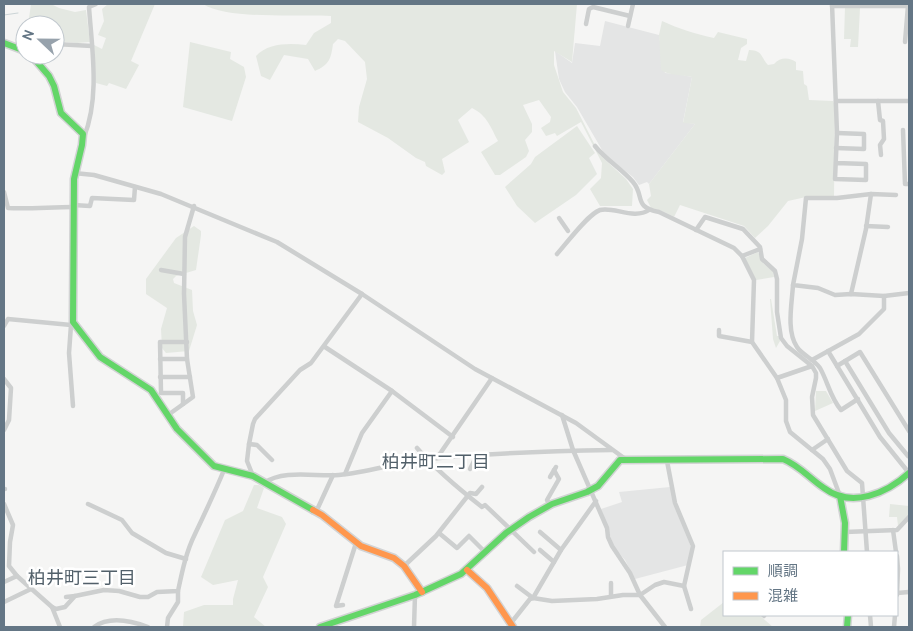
<svg xmlns="http://www.w3.org/2000/svg" width="913" height="631" font-family="Cabin,'Noto Sans JP',sans-serif">
<style>
.built{fill:#e4e5e5}
.green{fill:#e4e8e2}
.lines{fill:none;stroke-linecap:round;stroke-linejoin:round}
.stream{stroke:#ccd5d7;stroke-width:1}
.fast-casing{stroke:#d2d3d4;stroke-width:9}
.slow-casing{stroke:#d2d3d4;stroke-width:9}
.street{stroke:#cdcfcf;stroke-width:4.5}
.fast{stroke:#63d668;stroke-width:6}
.slow{stroke:#ff974d;stroke-width:6}
.labels{text-anchor:middle;stroke-width:5;stroke-linejoin:round;paint-order:stroke}
.neighbourhood-label{font-size:18px;fill:#52606a;stroke:#fff}
</style>
<rect width="100%" height="100%" fill="#f5f5f4"/>
<g class="built">
<path d="M605 21 659 35 665 73 678 74 692 77 683 122 695 124 649 184 647 182 639 185 633 177 605 155 577 107 565 92 559 79 555 51 572 63 575 43 600 46Z"/>
<path d="M670 487 691 547 688 565 635 579 625 560 614 547 601 509 622 502 619 492Z"/>
</g>
<g class="green">
<path d="M31 4H51L59 8 75 12 86 10 90 42 77 43 55 41V25H28Z"/>
<path d="M108 4H155L131 61 139 65 126 89 109 83 107 86 96 83 94 45 102 49 106 38 98 35 104 21 102 9Z"/>
<path d="M203 4H577L572 62 554 51V65L563 92 576 108 600 155 626 179 633 189 632 206H600L590 189 601 178 602 163 581 122 557 136 555 133 546 136 541 128 550 122 551 117 539 100 523 105 532 124V132L525 140 529 151 526 157 500 175H495L481 152 498 141C491 128 487 115 472 108L458 120 469 142 442 159 445 172 442 175 426 166 425 162 416 158 388 138 358 122 359 107 367 79 365 62 345 41 338 39 333 44C331 59 329 65 315 71L308 59 284 55 270 80 261 76 256 56C268 43 289 43 306 45L314 33 331 23V16C300 14 227 20 203 4Z"/>
<path d="M845 7 860 8 858 47H850L851 39H844Z"/>
<path d="M662 21C679 29 696 34 714 38L718 32 747 39V44L741 48 738 60 746 61 749 50C763 50 761 58 768 65L774 64C780 57 789 57 796 62V70L803 71 804 84 807 86 809 100 833 101 835 105 834 197H806L788 201 768 226 755 238 744 226 680 205 674 217 662 211 651 208 647 200 651 196 649 184 695 124 683 123 692 77C683 75 667 75 661 70L659 35Z"/>
<path d="M190 42 231 52 230 59 244 67 246 77 232 121 183 107Z"/>
<path d="M577 126 595 153 589 158 597 174 576 195 535 223 517 206 505 187 531 164 535 157Z"/>
<path d="M194 226 201 231V235L196 270 176 276 173 279 174 283 192 290 193 311 197 325 189 351 166 353 162 348 161 329 167 308 146 294V279L176 238Z"/>
<path d="M758 252 763 263 773 272 774 277 756 280 745 258Z"/>
<path d="M770 299H771L777 336H779L780 341 776 348 773 339Z"/>
<path d="M816 391H826L833 403 815 411Z"/>
<path d="M254 485H259L264 488 257 508 282 517 286 524 263 577 268 587 254 617 266 627H183L184 612 204 605H233V599L238 580 213 585 201 577 225 520 243 511Z"/>
<path d="M890 504 909 506V515L898 526 897 517H889Z"/>
<path d="M724 602V615H759L773 627H700L701 620Z"/>
</g>
<g class="lines">
<path class="stream" d="M4 15 18 13"/>
<g class="fast-casing">
<g id="fast">
<path d="M4 43 25 51"/>
<path d="M31 55 49 76 54 86 61 113 83 134 82 145 74 179 73 322 100 357 151 390 177 429 214 466 253 476 313 510"/>
<path d="M840 496 845 523 844 552"/>
<path d="M320 627 415 595 461 574 506 533 529 517 552 504 587 492 598 486 620 460 783 459C800 466 809 478 824 488 852 509 887 493 909 473"/>
<path d="M847 627 848 615"/>
</g>
</g>
<g class="slow-casing">
<g id="slow">
<path d="M313 510 322 515 361 546 394 558 404 566 422 592"/>
<path d="M467 570 487 588 513 627"/>
</g>
</g>
<g class="street">
<path d="M832 4 837 133 835 179 866 180V164L836 163"/>
<path d="M832 6H909"/>
<path d="M586 24 589 9 593 7 630 16"/>
<path d="M628 26 633 4"/>
<path d="M905 42 908 6"/>
<path d="M55 44 92 46"/>
<path d="M836 101H909"/>
<path d="M878 101 880 120 883 121 884 139 880 145 881 155"/>
<path d="M903 130 905 184H909"/>
<path d="M84 137C100 97 92 50 89 7L96 4"/>
<path d="M595 146C606 160 621 168 633 182 645 196 633 207 659 212L734 248 742 256 754 280 752 342 777 378 786 400V421L790 432 823 459 830 469 840 496"/>
<path d="M836 148 864 149V134L837 133"/>
<path d="M74 173 94 175 161 194 277 242 362 294 475 369 576 423 624 458"/>
<path d="M4 192 8 208C30 209 51 207 73 207"/>
<path d="M896 195 871 194 837 198H806L802 239 793 285 818 288 835 295 851 294 884 296 909 293"/>
<path d="M73 205 90 206 92 198 134 200 135 187"/>
<path d="M559 218 568 231"/>
<path d="M866 226 888 227"/>
<path d="M696 230 705 217 743 229 760 247 762 259 775 271 777 279V312L781 338 787 346 812 366 816 373V378L812 397 813 415 847 471 862 483 867 552"/>
<path d="M557 254C566 244 588 214 600 210 613 206 634 220 649 210"/>
<path d="M742 256 760 249"/>
<path d="M161 270 184 274"/>
<path d="M793 285C792 303 786 331 797 347 802 355 814 359 820 368 828 382 830 397 841 410L858 399"/>
<path d="M851 294 866 229 871 194"/>
<path d="M4 326 8 319 71 325"/>
<path d="M719 330V336L752 342"/>
<path d="M325 347 392 391"/>
<path d="M828 351 880 437 909 473"/>
<path d="M160 359H187"/>
<path d="M812 360 859 334 884 309V296"/>
<path d="M845 361 889 433 908 456"/>
<path d="M837 366 860 352 909 431"/>
<path d="M160 377H190"/>
<path d="M777 378 812 366"/>
<path d="M4 379 11 388 9 420 4 430"/>
<path d="M183 404V393H161L160 342H187"/>
<path d="M73 406 69 353 71 325 73 322"/>
<path d="M168 415 193 397 187 359 184 294 185 237 194 206"/>
<path d="M562 415 573 450 607 528 608 537 612 546 630 573 640 595 665 627"/>
<path d="M249 444 257 445 272 460"/>
<path d="M417 448C436 470 459 489 482 507L485 505 534 552"/>
<path d="M812 450 828 439"/>
<path d="M437 458 492 378"/>
<path d="M667 461 675 503 693 546 684 586 691 609"/>
<path d="M470 469 477 455"/>
<path d="M345 474 362 433 392 391 453 437"/>
<path d="M253 476 247 461 249 444 253 424 255 419 300 370 311 363 362 294"/>
<path d="M550 477 556 467"/>
<path d="M264 483C284 469 316 477 339 475 369 472 399 462 429 459 489 453 551 451 612 450"/>
<path d="M4 489H5"/>
<path d="M4 504 13 525 10 542 9 566 17 576 52 607 60 627"/>
<path d="M88 504 122 520 132 533 166 553 186 559"/>
<path d="M550 505 547 500 559 479 554 470"/>
<path d="M316 512 333 475"/>
<path d="M893 530 896 552"/>
<path d="M540 532 561 550"/>
<path d="M845 532 897 530 909 517"/>
<path d="M439 533 457 548 469 536 485 552"/>
<path d="M540 550 554 562"/>
<path d="M897 556 898 569 897 595"/>
<path d="M404 566 436 536 470 493 476 494 482 487"/>
<path d="M4 582 17 576"/>
<path d="M517 586 533 598 561 550 596 501"/>
<path d="M897 593 909 592"/>
<path d="M611 596V583"/>
<path d="M66 597 75 596"/>
<path d="M4 602 31 589"/>
<path d="M343 605 336 606 356 543"/>
<path d="M52 607 56 609 65 607 75 596 104 590 119 591 140 597H148L157 592 178 591C182 572 186 552 195 534 205 513 215 492 224 470"/>
<path d="M763 615 764 616"/>
<path d="M870 615 871 627"/>
<path d="M511 623 530 599 533 598 552 601 597 599 623 595H640L655 585 664 582 684 586"/>
<path d="M94 627C109 616 132 621 148 627"/>
<path d="M167 627 168 618 178 602V591"/>
<path d="M414 627 415 595"/>
<path d="M894 627 895 615"/>
</g>
<use href="#fast" class="fast"/>
<use href="#slow" class="slow"/>
</g>
<g class="labels">
<g class="neighbourhood-label">
<text x="436" y="468">柏井町二丁目</text>
<text x="82" y="584">柏井町三丁目</text>
</g>
</g>
<rect width="913" height="631" fill="none" stroke="#647685" stroke-width="10"/>
<rect x="723" y="551" width="175" height="65" fill="#ffffff" stroke="#c1c8ce"/>
<rect x="733" y="567" width="25" height="8" fill="#63d668" stroke="#c1c8ce"/>
<text x="768" y="576" font-size="15" fill="#647685">順調</text>
<rect x="733" y="592" width="25" height="8" fill="#ff974d" stroke="#c1c8ce"/>
<text x="768" y="601" font-size="15" fill="#647685">混雑</text>
<g transform="translate(40 40) rotate(292)"><circle r="24" fill="#ffffff" stroke="#c1c8ce"/>
<path d="M0-4L9 19L0 12L-9 19Z" fill="#97a2ac"/>
<text y="-8" font-size="14" font-weight="bold" text-anchor="middle" fill="#647685">N</text>
</g>
</svg>
